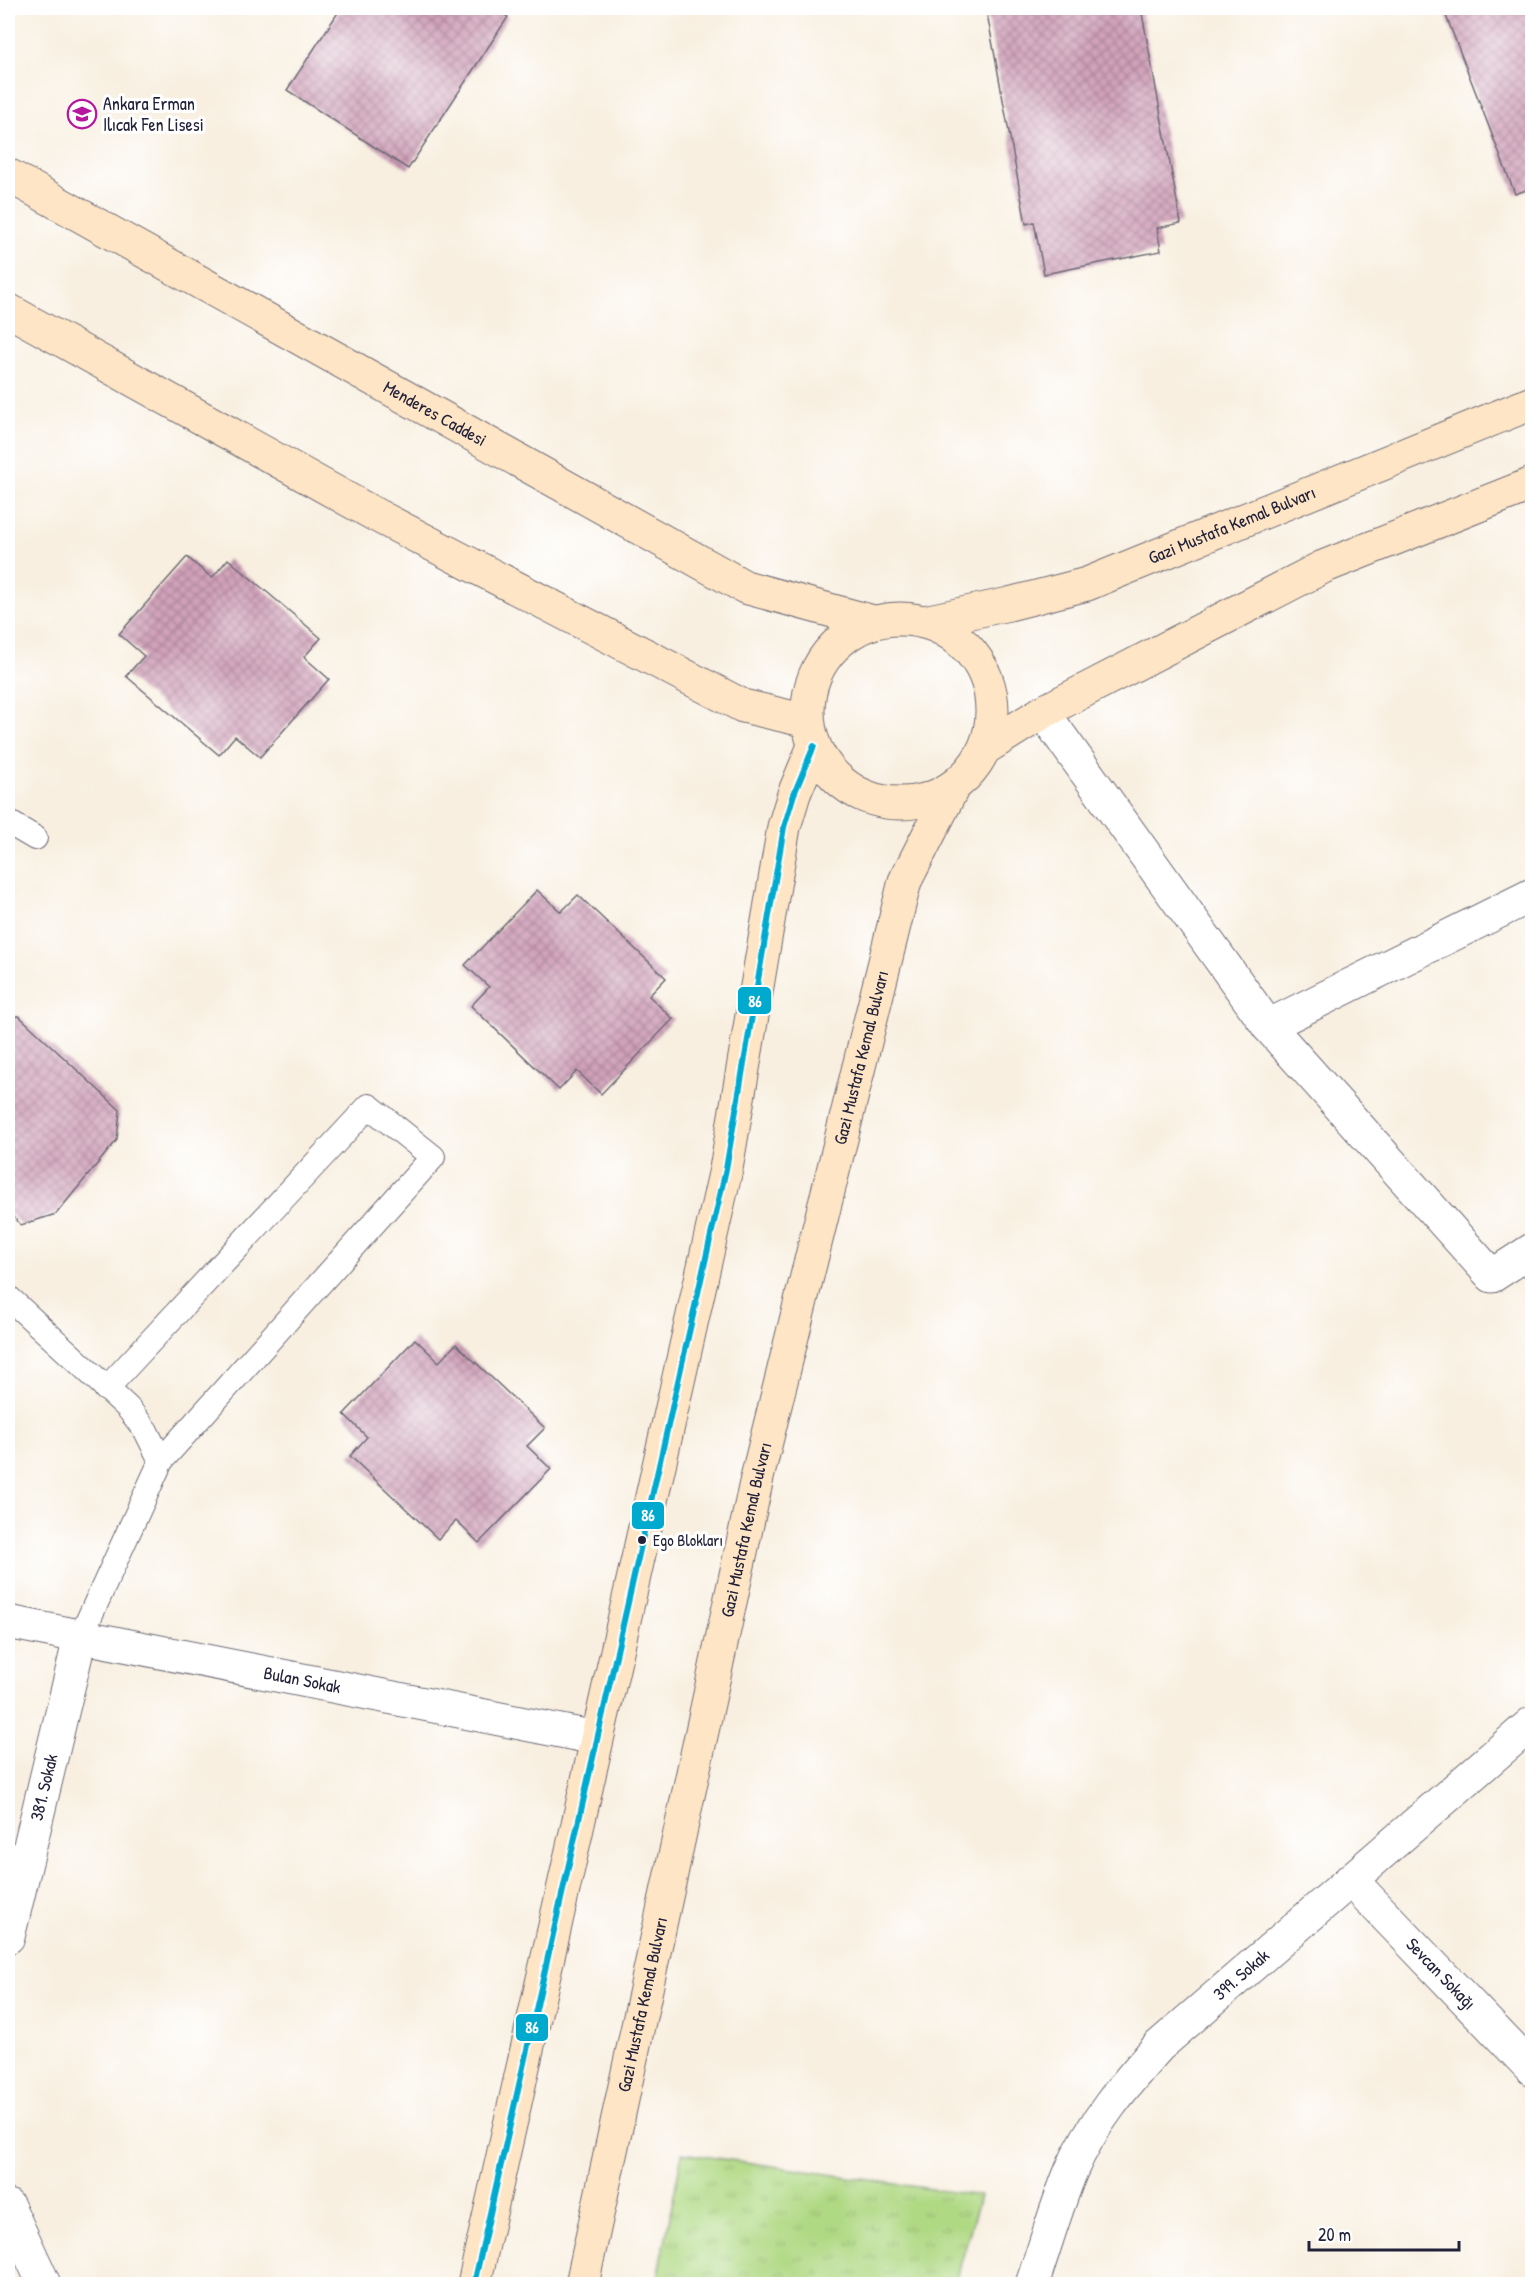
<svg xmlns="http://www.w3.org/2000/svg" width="1540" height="2292" font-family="'Patrick Hand',sans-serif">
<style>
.park{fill:url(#park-tufts);stroke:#697e60;stroke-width:1.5}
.building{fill:url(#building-cross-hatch)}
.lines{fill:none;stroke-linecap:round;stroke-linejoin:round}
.lane-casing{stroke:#6d6a75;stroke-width:26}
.street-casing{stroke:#6d6a75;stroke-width:35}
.secondary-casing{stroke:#6d6a75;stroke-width:35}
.lane{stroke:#fff;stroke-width:24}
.street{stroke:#fff;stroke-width:33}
.secondary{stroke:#fee5c5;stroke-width:33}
.bus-1-casing{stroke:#fff;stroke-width:10}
.bus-1{stroke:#00a9ce;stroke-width:6}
.bus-dot{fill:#22223b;stroke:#fff;stroke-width:2}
.labels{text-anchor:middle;stroke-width:6;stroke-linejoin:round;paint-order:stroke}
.bus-label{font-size:16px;fill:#22223b;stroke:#fff;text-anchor:start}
.poi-label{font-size:18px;fill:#22223b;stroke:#fff;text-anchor:start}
.street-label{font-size:18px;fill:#22223b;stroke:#fff}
.line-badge{stroke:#fff;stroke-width:2}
.badge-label{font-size:16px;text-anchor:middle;font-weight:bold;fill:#fff}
</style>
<defs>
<pattern id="park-tufts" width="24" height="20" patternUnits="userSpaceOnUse" patternTransform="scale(1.5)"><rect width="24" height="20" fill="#b0d984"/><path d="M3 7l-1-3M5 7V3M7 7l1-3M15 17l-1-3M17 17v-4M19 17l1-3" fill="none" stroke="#97ba73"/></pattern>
<pattern id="building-cross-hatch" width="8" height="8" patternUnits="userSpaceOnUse" patternTransform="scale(1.5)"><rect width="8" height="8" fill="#d1a2ba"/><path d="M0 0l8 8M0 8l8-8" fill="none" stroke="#a98498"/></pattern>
</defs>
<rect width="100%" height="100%" fill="#fff"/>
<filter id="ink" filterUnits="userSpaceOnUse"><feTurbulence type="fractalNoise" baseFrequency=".0167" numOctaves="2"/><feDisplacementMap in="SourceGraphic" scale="12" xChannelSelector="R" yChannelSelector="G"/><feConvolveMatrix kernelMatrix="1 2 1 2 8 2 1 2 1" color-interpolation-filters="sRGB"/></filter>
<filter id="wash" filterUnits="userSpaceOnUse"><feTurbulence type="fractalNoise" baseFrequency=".008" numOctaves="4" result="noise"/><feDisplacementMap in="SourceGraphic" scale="24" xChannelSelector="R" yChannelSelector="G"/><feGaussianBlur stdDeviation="1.35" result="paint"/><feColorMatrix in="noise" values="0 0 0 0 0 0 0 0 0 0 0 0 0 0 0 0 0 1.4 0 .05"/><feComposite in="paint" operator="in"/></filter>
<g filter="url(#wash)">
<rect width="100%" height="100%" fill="#f8efe0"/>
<path class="park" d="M682 2153 980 2196 955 2284H657Z"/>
<g id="blocks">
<g class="building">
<path d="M341 8H493L508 17 408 169 287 90Z"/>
<path d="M986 8H1113L1114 10 1141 8 1181 223 1157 228 1161 251 1044 274 1034 222 1026 224Z"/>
<path d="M1443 8H1532V188L1515 194Z"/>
<path d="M187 557 212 578 228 559 321 638 304 657 329 679 260 757 235 736 219 755 126 676 144 656 119 634Z"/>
<path d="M537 890 561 912 578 895 666 978 649 996 673 1019 601 1094 577 1071 559 1090 471 1006 489 987 465 965Z"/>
<path d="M19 1016 120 1110 117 1140 56 1214 21 1225 8 1211V1017Z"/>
<path d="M415 1339 439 1362 456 1344 545 1428 527 1446 551 1469 479 1543 456 1521 438 1539 350 1456 367 1437 344 1414Z"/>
</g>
</g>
</g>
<g filter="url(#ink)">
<use href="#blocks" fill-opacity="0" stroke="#6d6a75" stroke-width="1.5"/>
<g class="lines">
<g class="lane-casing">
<g id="lane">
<path d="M8 822 35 838"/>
<path d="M8 1297 128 1408 146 1431 161 1461"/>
<path d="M80 1638 161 1461 433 1157 369 1106 106 1389"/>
</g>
</g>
<g class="street-casing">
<g id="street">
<path d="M1043 712 1268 1026 1532 895"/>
<path d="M1268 1026 1492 1276 1532 1250"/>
<path id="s1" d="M8 1622 596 1738"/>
<path id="s2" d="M1351 1880 1532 2069"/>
<path id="s3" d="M8 1937 80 1638"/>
<path d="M8 2206 44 2284"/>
<path id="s4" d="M1032 2284C1045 2247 1056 2207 1071 2171 1091 2124 1125 2084 1159 2046L1532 1723"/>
</g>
</g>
<g class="secondary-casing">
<g id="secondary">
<path id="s5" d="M8 175 745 587 873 622"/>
<path d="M8 310 374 514 743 706 807 721"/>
<circle cx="900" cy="711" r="92"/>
<path id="s6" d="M924 622 1009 604 1087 584 1532 403"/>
<path d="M987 747 1043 712 1323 567 1532 484"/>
<path d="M474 2284 726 1169 784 827 794 794 814 746"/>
<path id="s7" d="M582 2284 757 1478 905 881 953 787"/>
</g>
</g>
<use href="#lane" class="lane"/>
<use href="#street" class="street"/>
<use href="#secondary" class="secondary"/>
<g class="bus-1-casing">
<path id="bus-1" d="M474 2284 726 1169 784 827 794 794 814 746"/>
</g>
<use href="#bus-1" class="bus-1"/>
</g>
</g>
<defs>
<g id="school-ring" transform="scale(1.5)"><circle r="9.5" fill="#fff" stroke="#b5179e" stroke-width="1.5"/><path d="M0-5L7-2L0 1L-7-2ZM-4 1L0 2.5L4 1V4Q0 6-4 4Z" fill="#b5179e"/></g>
</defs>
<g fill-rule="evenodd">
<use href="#school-ring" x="82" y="114"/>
</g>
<circle class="bus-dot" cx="642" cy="1540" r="5"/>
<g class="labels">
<g class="bus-label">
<text x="653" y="1546">Ego Blokları</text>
</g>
<g class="poi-label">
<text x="103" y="110">Ankara Erman<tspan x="103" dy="21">Ilıcak Fen Lisesi</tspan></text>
</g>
<g class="street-label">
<text dy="6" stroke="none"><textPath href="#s5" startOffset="489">Menderes Caddesi</textPath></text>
<text dy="6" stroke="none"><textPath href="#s6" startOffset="324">Gazi Mustafa Kemal Bulvarı</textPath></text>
<text dy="6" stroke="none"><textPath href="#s7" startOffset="1258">Gazi Mustafa Kemal Bulvarı</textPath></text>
<text dy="6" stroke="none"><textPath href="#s7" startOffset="772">Gazi Mustafa Kemal Bulvarı</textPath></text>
<text dy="6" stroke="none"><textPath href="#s1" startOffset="300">Bulan Sokak</textPath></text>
<text dy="6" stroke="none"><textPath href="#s3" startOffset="154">381. Sokak</textPath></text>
<text dy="6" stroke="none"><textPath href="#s4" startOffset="382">399. Sokak</textPath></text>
<text dy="6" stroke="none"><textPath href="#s2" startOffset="130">Sevcan Sokağı</textPath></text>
<text dy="6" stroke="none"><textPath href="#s7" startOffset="286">Gazi Mustafa Kemal Bulvarı</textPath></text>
</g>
</g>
<g class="line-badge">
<rect x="737" y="986" width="35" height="29" rx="6" fill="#00a9ce"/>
<rect x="631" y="1501" width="34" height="29" rx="6" fill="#00a9ce"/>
<rect x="515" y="2013" width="34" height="29" rx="6" fill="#00a9ce"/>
</g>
<g class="badge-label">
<text x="755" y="1007">86</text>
<text x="648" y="1521">86</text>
<text x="532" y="2033">86</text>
</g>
<rect width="1540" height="2292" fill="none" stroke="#fff" stroke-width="30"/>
<path d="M1309 2241v9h150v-9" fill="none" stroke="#22223b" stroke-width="3"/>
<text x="1318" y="2241" font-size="18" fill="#22223b" stroke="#ffffff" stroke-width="4.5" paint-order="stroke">20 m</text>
</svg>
